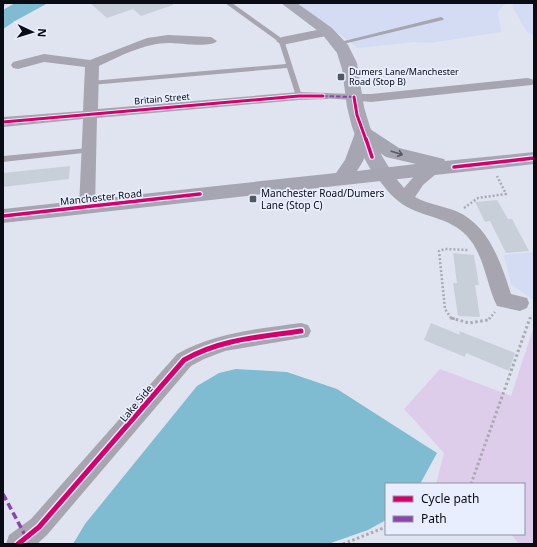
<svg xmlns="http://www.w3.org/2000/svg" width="537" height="547" font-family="'Noto Sans',sans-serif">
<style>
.built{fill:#d4dcf3}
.green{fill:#decceb}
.water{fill:#7fbbd1}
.building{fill:#c9cfd8}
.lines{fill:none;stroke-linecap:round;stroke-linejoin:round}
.path-far2{stroke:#aaaab3;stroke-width:2;stroke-dasharray:1.5 1.5;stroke-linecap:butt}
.path-far1{stroke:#aaaab3;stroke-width:2.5;stroke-dasharray:2 2;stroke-linecap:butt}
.path{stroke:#aaaab3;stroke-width:3;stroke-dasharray:2.5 2.5;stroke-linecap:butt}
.service{fill:#a7a6b0;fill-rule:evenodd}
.pedestrian{fill:#a7a6b0;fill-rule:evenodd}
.minor{fill:#a7a6b0;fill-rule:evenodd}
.primary{fill:#a9a8b6;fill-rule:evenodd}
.trunk{fill:#a6a6b3;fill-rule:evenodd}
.quiet-far1{stroke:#8e44ad;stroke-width:2;stroke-dasharray:4.5 2;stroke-linecap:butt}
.quiet{stroke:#8e44ad;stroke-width:3.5;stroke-dasharray:7 3.5;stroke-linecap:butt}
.cycleway-far2-casing{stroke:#e8eefd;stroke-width:5}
.cycleway-far1-casing{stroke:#e8eefd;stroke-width:6}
.cycleway-casing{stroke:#e8eefd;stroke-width:8}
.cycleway-far2{stroke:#d6006c;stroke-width:3}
.cycleway-far1{stroke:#d6006c;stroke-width:3.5}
.cycleway{stroke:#d6006c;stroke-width:5}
.oneway{stroke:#585964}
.poi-dot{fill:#545861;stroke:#e8eefd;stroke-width:1.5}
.labels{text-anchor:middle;stroke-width:3.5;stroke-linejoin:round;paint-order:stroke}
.far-poi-label{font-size:9px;fill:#090c14;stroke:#e8eefd;text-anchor:start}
.far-street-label{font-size:9px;fill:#090c14;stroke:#e8eefd}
.poi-label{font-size:10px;fill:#090c14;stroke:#e8eefd;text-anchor:start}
.street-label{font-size:10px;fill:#090c14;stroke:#e8eefd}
</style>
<rect width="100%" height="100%" fill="#e0e4f1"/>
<g class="built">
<path d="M298 3H506L498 12 501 32 430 43 414 42 358 48Z"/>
<path d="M514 3H534V36L527 32 512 6Z"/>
<path d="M534 252V299H532L511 284 504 255Z"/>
</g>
<path class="green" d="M534 326V544H519L511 534H524V484H436L444 453 404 409 440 369 511 396Z"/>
<g class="water">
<path d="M15 3H48L15 21 3 29V10Z"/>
<path d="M236 369 287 372 337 389 437 453 420 484H386V520L368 530 328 544H73L85 524 197 386 219 373Z"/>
</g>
<g class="building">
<path d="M90 3H173V5L141 16 133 9 107 18Z"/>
<path d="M70 166 69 179 3 187V173Z"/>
<path d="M497 200 508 219H512L529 251 506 253 490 221 485 222 475 202Z"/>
<path d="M453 253 474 255 479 285H475L480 317 458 316 453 283H457Z"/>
<path d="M431 323 460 335 459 331 515 353 509 371 466 353 465 357 424 340Z"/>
</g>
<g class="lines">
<path class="path-far2" d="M3 5 7 3"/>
<g class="path-far1">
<path d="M464 208 478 198 506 194 497 176"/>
<path d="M455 319 451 318 445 309 439 251 445 249 468 250"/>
<path d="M489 319 495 312"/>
<path d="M530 319 531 315"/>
</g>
<g class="path">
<path d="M451 318 469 323 488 320 490 318"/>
<path d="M471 484 530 318"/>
<path d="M343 544 386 527"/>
</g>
<g class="service">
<path d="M225 3H232L284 40 302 96 301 97 299 98 296 96 287 68 91 85 88 83 91 81 286 64 279 42Z"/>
<path d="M441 17 444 19 443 20 339 45 336 43Z"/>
<path d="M89 148 93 150 92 152 3 162V156Z"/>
</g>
<path class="pedestrian" d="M323 93 354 94 359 97 354 100 319 98 318 96Z"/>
<g class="minor">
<path d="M327 28 333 32 331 35 282 45 276 41 282 37Z"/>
<path d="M168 35 211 37 217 41C212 48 179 43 169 43 145 43 120 56 99 66L98 109 299 92 328 93 330 96 328 99 299 100 97 118 95 207 93 211 87 213 81 211 79 207 83 119 3 127V117L83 111 85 67 44 62 18 69 13 68 11 65 13 62 44 54 90 60 147 38Z"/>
<path d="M527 78 532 79 534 82 532 85 371 102 349 100 347 97 349 94H371Z"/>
<path d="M434 164 440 165 442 169 423 185 415 197C428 204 443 206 456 211 489 225 501 263 511 294L527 298 529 303 527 308 520 311 497 306C486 284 485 256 467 236 450 218 428 218 407 207 394 200 383 186 375 174L377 170C390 167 396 179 404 188L416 174Z"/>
<path d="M301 323 308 325 311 331 308 337 225 351 204 359 191 366 47 535 37 544H6L9 535 31 519 177 354C216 332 258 329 301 323Z"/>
</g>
<path class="primary" d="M281 3H297L332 28 348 45 357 63 364 107 370 127 382 156 393 174 390 179 383 180 376 179 363 156 352 127 347 107 342 69 337 53 322 34Z"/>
<path class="trunk" d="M364 127 370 129 399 148 444 159 445 161 534 152V164L3 223V209L336 173 345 160 355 133 358 129ZM369 145 386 157 416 164 357 171 363 161Z"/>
<path class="quiet-far1" d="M323 96 354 97"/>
<path class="quiet" d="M3 494 26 537"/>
<g class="cycleway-far2-casing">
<g id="cycleway-far2">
<path d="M354 97 357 115 366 140"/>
<path d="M3 122 299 96H323"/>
</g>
</g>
<g class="cycleway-far1-casing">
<g id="cycleway-far1">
<path d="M366 139 372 157"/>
<path d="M454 167 534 158"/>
<path d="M3 216 200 194"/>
</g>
</g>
<g class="cycleway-casing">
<path id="cycleway" d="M18 544 39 527 184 360C220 339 260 337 301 331"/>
</g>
<use href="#cycleway-far2" class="cycleway-far2"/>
<use href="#cycleway-far1" class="cycleway-far1"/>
<use href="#cycleway" class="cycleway"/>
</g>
<defs><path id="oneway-shaft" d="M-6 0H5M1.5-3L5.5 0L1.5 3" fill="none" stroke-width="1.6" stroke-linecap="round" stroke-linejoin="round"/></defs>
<use class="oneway" href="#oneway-shaft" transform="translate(397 153) rotate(18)"/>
<g class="poi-dot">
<rect x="337" y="73" width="8" height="8" rx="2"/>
<rect x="249" y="195" width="8" height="8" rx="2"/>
</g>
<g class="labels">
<g class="far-poi-label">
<text x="349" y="75">Dumers Lane/Manchester<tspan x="349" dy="10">Road (Stop B)</tspan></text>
</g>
<g class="far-street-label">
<text transform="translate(162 99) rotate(-5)" y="3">Britain Street</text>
</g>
<g class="poi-label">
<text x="261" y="197">Manchester Road/Dumers<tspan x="261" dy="12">Lane (Stop C)</tspan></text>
</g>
<g class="street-label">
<text transform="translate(101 197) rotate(-6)" y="4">Manchester Road</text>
<text transform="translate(136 403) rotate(-50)" y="4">Lake Side</text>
</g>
</g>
<rect width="537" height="547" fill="none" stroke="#090c14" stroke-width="8"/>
<rect x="385" y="483" width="140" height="52" fill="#e8eefd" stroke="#8f94a0"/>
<rect x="393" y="496" width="20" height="6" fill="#d6006c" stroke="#8f94a0"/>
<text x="421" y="503" font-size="12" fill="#090c14">Cycle path</text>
<rect x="393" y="516" width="20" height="6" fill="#8e44ad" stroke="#8f94a0"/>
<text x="421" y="523" font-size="12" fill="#090c14">Path</text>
<g transform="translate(32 32) rotate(94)" stroke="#e8eefd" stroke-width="3" paint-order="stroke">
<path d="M0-3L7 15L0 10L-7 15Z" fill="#090c14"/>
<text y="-6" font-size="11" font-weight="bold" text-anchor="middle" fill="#090c14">N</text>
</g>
</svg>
